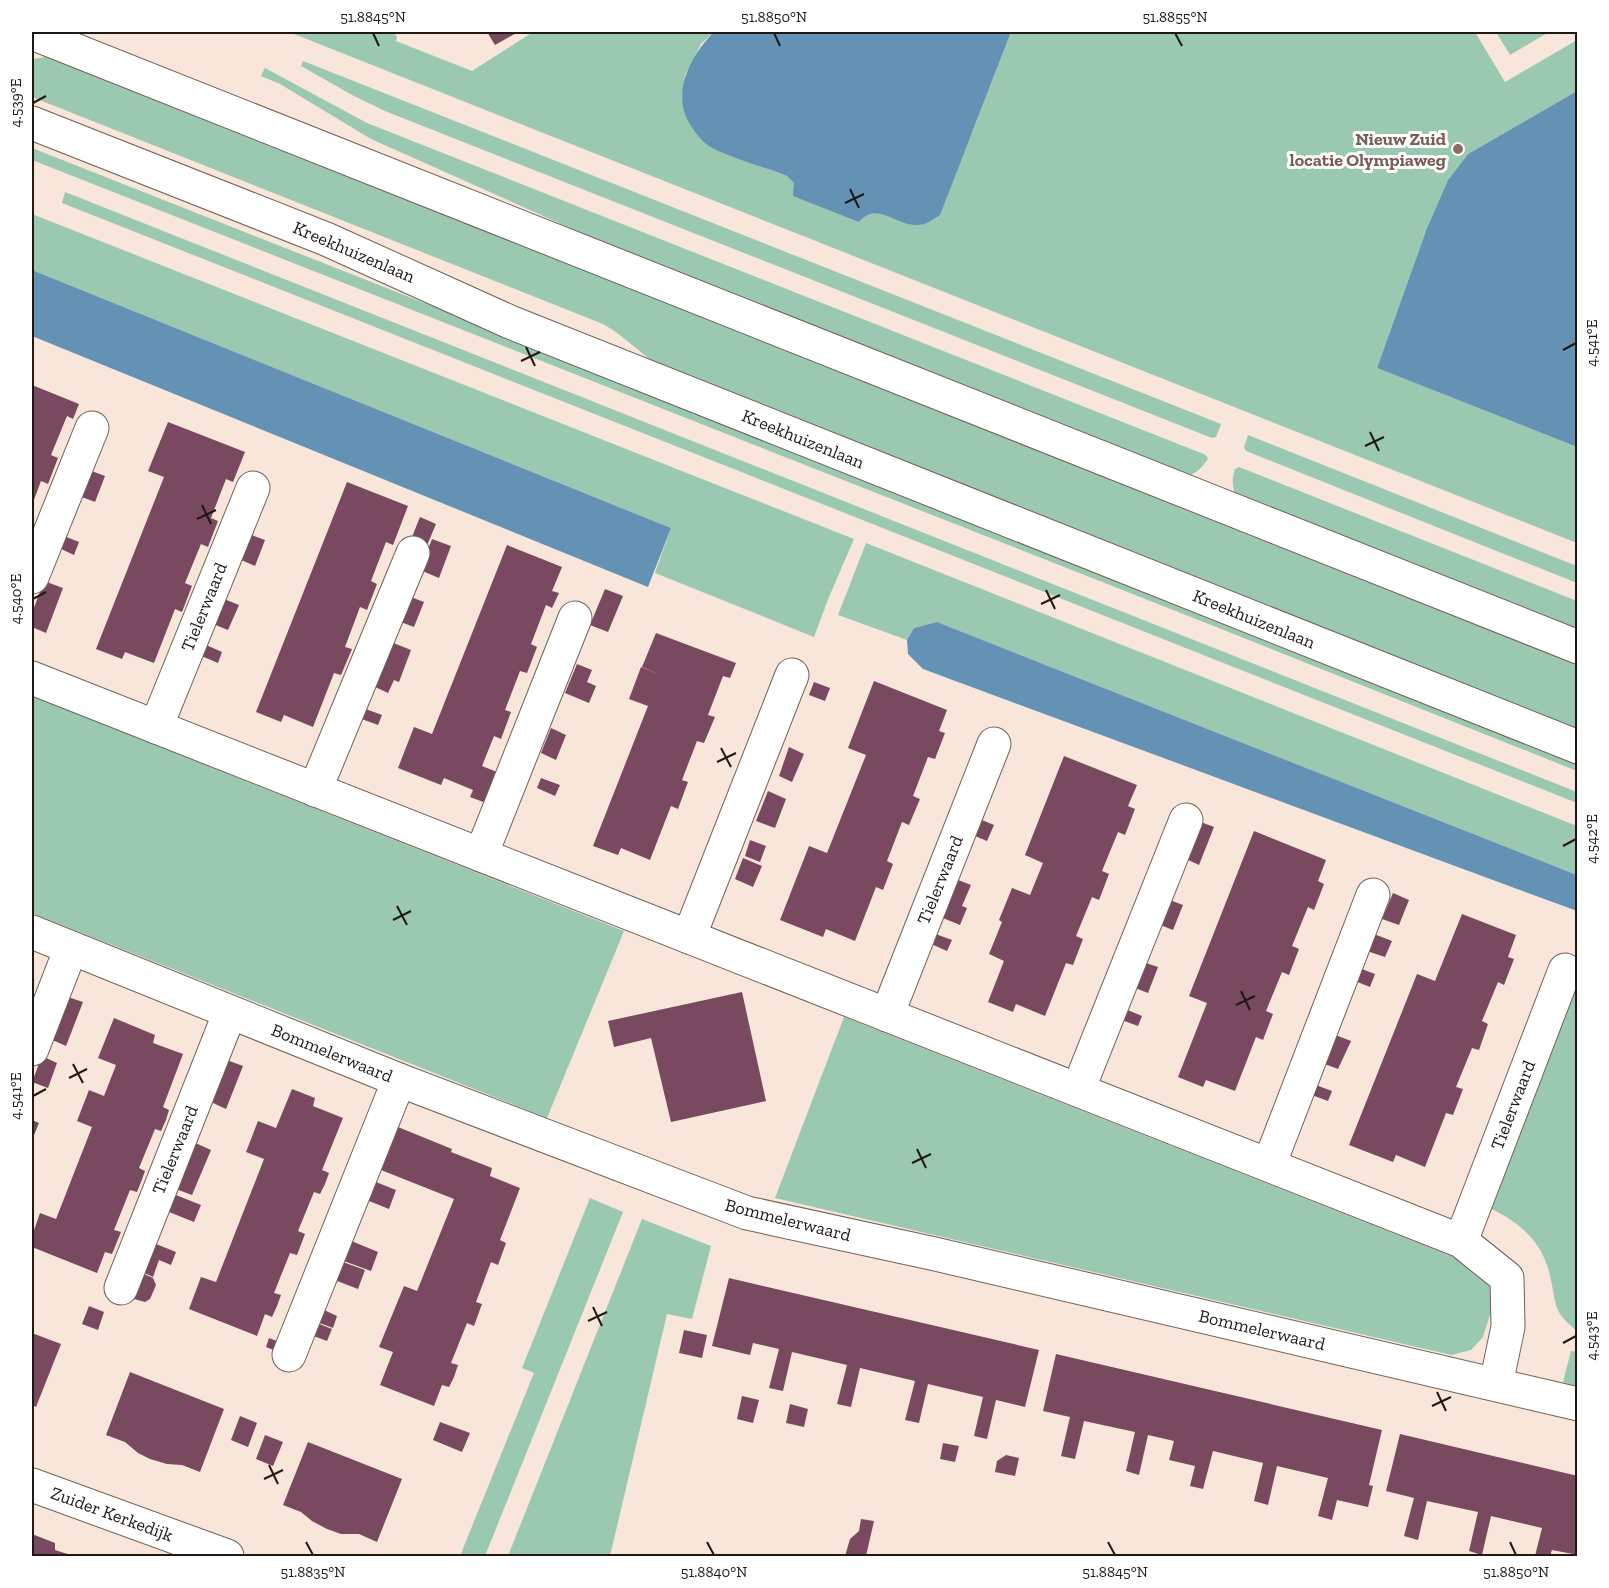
<svg xmlns="http://www.w3.org/2000/svg" width="1609" height="1588" font-family="'Zilla Slab',serif">
<style>
.green{fill:#9ac8b1}
.water{fill:#6492b5}
.building{fill:#794960}
.lines{fill:none;stroke-linecap:round;stroke-linejoin:round}
.minor-casing{stroke:#716157;stroke-width:35}
.major-casing{stroke:#716157;stroke-width:35}
.minor{stroke:#fff;stroke-width:33}
.major{stroke:#fff;stroke-width:33}
.ticks{fill:none;stroke:#1f1814;stroke-width:2}
.education-dot{fill:#8d6e63;stroke:#fff;stroke-width:2}
.labels{text-anchor:middle;stroke-width:6;stroke-linejoin:round;paint-order:stroke}
.education-label{font-size:18px;font-weight:bold;fill:#785e54;stroke:#fff;text-anchor:end}
.street-label{font-size:18px;fill:#1f1814;stroke:#fff}
.neatline{fill:none;stroke:#1f1814;stroke-width:2}
.ticks-label{font-size:15px;text-anchor:middle;fill:#1f1814}
</style>
<rect width="100%" height="100%" fill="#f9e6da"/>
<g class="green">
<path d="M289 32H394L397 37 396 41 472 71 533 32H714L701 44 685 75 682 98 713 148 787 176 794 183V196L864 215 871 213H880L970 138 1011 32H1475L1505 82 1577 40V91L1468 154 1448 180 1427 228 1377 368 1577 447V543Z"/>
<path d="M1496 32H1518L1520 34 1525 32H1549L1510 55Z"/>
<path d="M46 57 56 58 1577 661V734L662 369 616 332 603 324 32 97V59Z"/>
<path d="M303 61 1221 424 1216 437 1212 438 385 111 354 96 301 66Z"/>
<path d="M265 68 367 123 1206 455 1208 459C1200 470 1195 475 1182 477L700 286 371 139 280 84 261 76Z"/>
<path d="M32 148 1577 758V771L1206 623 32 160Z"/>
<path d="M65 192 1577 792V803L62 203Z"/>
<path d="M32 214 854 539 829 597 814 637 655 573 671 528 32 270Z"/>
<path d="M1248 435 1577 566V583L1246 451 1244 447Z"/>
<path d="M1239 467 1577 601V635L1235 494C1232 485 1232 478 1235 469Z"/>
<path d="M866 543 1577 826V875L937 622 914 628 907 640 838 615Z"/>
<path d="M32 696 624 931 547 1118 32 913Z"/>
<path d="M1577 966 1578 1185 1575 1215 1578 1228 1577 1331C1552 1311 1557 1305 1550 1276 1542 1238 1516 1220 1483 1205Z"/>
<path d="M844 1017 1474 1265 1485 1278 1495 1299 1483 1337 1471 1350 1451 1355 775 1198Z"/>
<path d="M590 1198 623 1212 485 1556H460L534 1373 522 1368Z"/>
<path d="M642 1219 711 1246 692 1319 667 1314 610 1556H508Z"/>
<path d="M1571 1351 1577 1352V1386L1563 1382Z"/>
</g>
<g class="water">
<path d="M714 32H1011L940 215C932 220 925 226 915 225 894 224 876 201 859 222L793 196 794 183 787 176C764 167 737 160 714 149 704 144 697 135 691 126 670 94 690 56 714 32Z"/>
<path d="M1577 91V447L1377 368 1427 228 1448 180 1468 154Z"/>
<path d="M32 270 671 528 648 587 32 336Z"/>
<path d="M937 622 1577 875V911L923 669 908 654 907 640 914 628Z"/>
</g>
<g class="building">
<path d="M487 32H518L495 45Z"/>
<path d="M32 385 79 404 73 419 67 416 51 455 58 458 48 484 41 481 32 505Z"/>
<path d="M168 422 245 452 233 482 226 479 211 518 218 521 208 547 201 544 185 583 192 586 182 612 175 609 154 663 125 652 122 659 96 649 164 477 148 471Z"/>
<path d="M89 470 105 476 95 502 79 496Z"/>
<path d="M347 482 408 506 393 545 386 542 371 581 377 584 367 610 360 607 345 647 352 649 341 675 334 673 313 727 284 715 281 722 256 712Z"/>
<path d="M420 517 436 524 426 548 410 542Z"/>
<path d="M249 534 265 540 255 566 239 559Z"/>
<path d="M64 536 79 542 74 555 59 548Z"/>
<path d="M432 539 451 546 439 578 420 570Z"/>
<path d="M507 545 562 567 552 591 559 593 552 608 546 605 531 644 537 647 527 673 520 671 505 710 511 712 501 739 494 736 482 766 497 772 486 803 470 797 473 790 444 778 441 785 398 768 414 727 432 734Z"/>
<path d="M44 581 63 588 46 633 32 627V613Z"/>
<path d="M605 589 623 596 608 632 590 625Z"/>
<path d="M408 596 424 602 414 627 398 621Z"/>
<path d="M224 599 239 605 228 630 213 624Z"/>
<path d="M656 633 736 663 730 678 723 676 708 715 715 717 704 743 697 741 682 780 688 782 678 809 671 806 650 860 621 848 618 855 593 846 648 706 629 699 641 667 661 675 642 667Z"/>
<path d="M391 642 411 650 399 682 394 680 388 693 373 686Z"/>
<path d="M204 644 222 652 218 663 199 655Z"/>
<path d="M577 664 592 670 587 682 596 686 589 703 565 693Z"/>
<path d="M874 681 947 710 939 731 945 733 935 759 928 757 913 796 920 799 909 825 902 822 887 861 893 864 883 890 876 887 855 941 826 929 823 937 780 920 809 846 827 853 866 755 848 748Z"/>
<path d="M814 682 830 688 825 701 809 695Z"/>
<path d="M363 708 382 715 378 725 359 718Z"/>
<path d="M551 728 566 735 556 760 541 753Z"/>
<path d="M789 747 804 754 792 782 779 776Z"/>
<path d="M1064 756 1137 785 1128 806 1135 809 1125 835 1118 832 1102 871 1109 874 1099 900 1092 897 1076 936 1083 939 1073 965 1066 963 1045 1016 1016 1004 1013 1012 988 1002 1004 961 989 954 1002 922 999 920 1012 888 1030 895 1043 863 1025 855Z"/>
<path d="M541 778 560 785 555 796 537 788Z"/>
<path d="M768 791 786 799 775 828 756 821Z"/>
<path d="M977 818 994 825 987 841 970 834Z"/>
<path d="M1198 821 1214 827 1199 865 1184 858Z"/>
<path d="M1254 831 1326 860 1318 881 1324 884 1314 910 1308 907 1292 946 1299 949 1289 975 1282 972 1266 1011 1273 1014 1263 1040 1256 1037 1235 1091 1206 1080 1203 1087 1178 1077 1207 1003 1189 996Z"/>
<path d="M750 840 766 846 760 862 745 856Z"/>
<path d="M743 858 762 866 753 887 735 879Z"/>
<path d="M953 878 971 885 962 906 967 908 960 925 938 916Z"/>
<path d="M1393 893 1409 900 1399 925 1382 919Z"/>
<path d="M1167 899 1183 905 1173 930 1158 924Z"/>
<path d="M1462 914 1516 935 1508 957 1514 959 1504 985 1498 982 1482 1021 1488 1024 1479 1050 1472 1048 1456 1087 1463 1089 1453 1115 1446 1113 1425 1167 1396 1155 1393 1162 1349 1145 1417 974 1435 981Z"/>
<path d="M933 933 952 940 947 951 929 943Z"/>
<path d="M1374 934 1392 941 1385 957 1367 951Z"/>
<path d="M1143 962 1158 967 1148 993 1133 987Z"/>
<path d="M1359 968 1375 974 1370 987 1355 981Z"/>
<path d="M742 992 766 1101 671 1122 651 1038 614 1047 608 1021Z"/>
<path d="M65 996 83 1002 66 1046 48 1038Z"/>
<path d="M1123 1008 1142 1016 1138 1026 1119 1019Z"/>
<path d="M114 1018 155 1035 153 1043 183 1054 163 1107 169 1110 166 1120 161 1131 155 1129 139 1168 145 1171 141 1182 137 1192 130 1190 114 1230 121 1232 112 1254 105 1252 97 1273 32 1247V1236L40 1213 56 1219 92 1127 77 1121 89 1090 104 1096 116 1065 98 1058Z"/>
<path d="M1333 1034 1351 1041 1338 1069 1322 1063Z"/>
<path d="M42 1056 57 1063 48 1088 32 1082Z"/>
<path d="M224 1059 243 1066 226 1109 211 1102Z"/>
<path d="M1313 1084 1332 1091 1328 1101 1309 1094Z"/>
<path d="M292 1089 315 1098 313 1106 343 1118 322 1170 329 1173 325 1184 320 1194 314 1192 298 1231 305 1234 297 1255 290 1253 274 1293 281 1295 277 1306 272 1317 265 1314 257 1336 189 1309 201 1277 216 1282 264 1159 246 1152 258 1121 276 1128Z"/>
<path d="M32 1120 39 1123 32 1140Z"/>
<path d="M393 1125 452 1149 451 1152 492 1168 490 1176 520 1188 500 1240 506 1243 498 1265 491 1262 476 1302 482 1304 474 1326 467 1323 451 1363 458 1365 454 1377 449 1387 442 1385 434 1406 380 1385 393 1352 379 1347 404 1286 417 1291 454 1199 376 1168Z"/>
<path d="M191 1141 211 1150 192 1195 173 1188Z"/>
<path d="M371 1180 396 1190 389 1209 364 1199Z"/>
<path d="M171 1193 201 1205 194 1222 164 1210Z"/>
<path d="M349 1240 378 1252 371 1271 341 1260Z"/>
<path d="M151 1242 176 1252 171 1265 159 1260 153 1277 140 1271Z"/>
<path d="M340 1261 365 1270 358 1289 332 1279Z"/>
<path d="M144 1274 153 1278 156 1285 150 1299 145 1302 134 1299 131 1293 137 1278Z"/>
<path d="M729 1278 1039 1350 1025 1407 996 1400 987 1439 974 1436 983 1397 928 1384 919 1423 905 1420 915 1381 860 1368 851 1407 837 1404 847 1365 792 1352 783 1391 769 1388 779 1349 753 1343 750 1355 712 1346Z"/>
<path d="M89 1306 104 1312 98 1330 82 1324Z"/>
<path d="M322 1309 337 1316 333 1328 317 1322Z"/>
<path d="M317 1323 332 1329 327 1341 311 1335Z"/>
<path d="M684 1330 707 1335 702 1358 679 1353Z"/>
<path d="M32 1333 61 1344 36 1407 32 1405Z"/>
<path d="M269 1338 282 1343 279 1352 266 1347Z"/>
<path d="M1056 1354 1382 1430 1369 1485 1373 1486 1368 1507 1337 1500 1332 1520 1318 1516 1328 1478 1277 1466 1268 1505 1254 1501 1263 1463 1213 1451 1203 1489 1190 1486 1195 1466 1169 1460 1174 1441 1148 1435 1139 1475 1126 1471 1135 1432 1084 1421 1075 1459 1061 1456 1070 1417 1043 1411Z"/>
<path d="M130 1372 224 1409 200 1472 182 1465 167 1464 150 1459 138 1453 125 1442 106 1435Z"/>
<path d="M742 1396 759 1400 753 1423 737 1419Z"/>
<path d="M790 1404 808 1409 804 1427 786 1423Z"/>
<path d="M240 1416 257 1423 248 1447 231 1440Z"/>
<path d="M440 1422 470 1433 462 1452 433 1440Z"/>
<path d="M1400 1434 1578 1476V1555L1552 1550 1550 1556H1535L1542 1528 1491 1516 1482 1555 1469 1551 1478 1512 1427 1501 1418 1540 1404 1536 1414 1498 1386 1491Z"/>
<path d="M265 1435 283 1442 273 1466 256 1459Z"/>
<path d="M308 1442 402 1479 377 1542 359 1534H341L327 1529 312 1521 301 1512 283 1505Z"/>
<path d="M943 1443 959 1446 955 1462 940 1459Z"/>
<path d="M1006 1455 1019 1458 1015 1476 995 1472 997 1461Z"/>
<path d="M861 1519 874 1521 866 1556H845L850 1539 859 1531Z"/>
<path d="M32 1534 55 1543V1550L74 1556H32Z"/>
</g>
<g class="lines">
<g class="minor-casing">
<g id="minor">
<path d="M32 577 92 428"/>
<path d="M32 678 1461 1241 1507 1278 1508 1327 1496 1384"/>
<path d="M156 727 253 488"/>
<path d="M315 790 413 553"/>
<path d="M481 855 575 618"/>
<path d="M32 932 399 1080 747 1213 935 1254 1578 1404"/>
<path d="M689 937 792 675"/>
<path d="M887 1015 994 744"/>
<path d="M32 1049 71 948"/>
<path d="M1078 1090 1186 820"/>
<path d="M1269 1165 1373 895"/>
<path d="M1461 1241 1565 970"/>
<path d="M121 1288 230 1012"/>
<path d="M289 1355 399 1080"/>
<path d="M32 1485 227 1556"/>
</g>
</g>
<g class="major-casing">
<g id="major">
<path d="M32 33 1578 647"/>
<path d="M32 123 326 239 510 322 1578 747"/>
</g>
</g>
<use href="#minor" class="minor"/>
<use href="#major" class="major"/>
</g>
<path class="ticks" d="M373 33 379 46M774 33 780 46M1175 33 1182 46M33 103 46 96M850 189 859 208M845 203 864 194M526 347 535 366M1563 350 1576 343M521 361 540 352M1370 432 1379 451M1365 446 1384 437M202 505 211 524M197 519 216 510M1046 590 1055 609M33 599 46 592M1041 604 1060 595M721 748 731 767M717 762 736 753M1563 846 1576 839M397 906 407 925M393 920 411 911M1241 991 1250 1010M1236 1005 1255 996M73 1064 83 1083M69 1078 87 1069M33 1096 46 1089M917 1149 926 1168M912 1163 931 1154M593 1307 602 1326M588 1321 607 1312M1563 1343 1576 1336M1437 1392 1446 1411M1432 1406 1451 1397M269 1465 278 1484M264 1479 283 1470M306 1542 313 1555M707 1542 714 1555M1108 1542 1115 1555M1510 1542 1516 1555"/>
<circle class="education-dot" cx="1458" cy="149" r="6"/>
<g class="labels">
<g class="education-label">
<text x="1446" y="145">Nieuw Zuid<tspan x="1446" dy="21">locatie Olympiaweg</tspan></text>
</g>
<g class="street-label">
<text transform="translate(354 252) rotate(23)" y="6">Kreekhuizenlaan</text>
<text transform="translate(803 439) rotate(22)" y="6">Kreekhuizenlaan</text>
<text transform="translate(204 607) rotate(-68)" y="6">Tielerwaard</text>
<text transform="translate(1254 619) rotate(22)" y="6">Kreekhuizenlaan</text>
<text transform="translate(940 880) rotate(-68)" y="6">Tielerwaard</text>
<text transform="translate(332 1053) rotate(22)" y="6">Bommelerwaard</text>
<text transform="translate(1513 1105) rotate(-69)" y="6">Tielerwaard</text>
<text transform="translate(175 1150) rotate(-68)" y="6">Tielerwaard</text>
<text transform="translate(788 1220) rotate(14)" y="6">Bommelerwaard</text>
<text transform="translate(1262 1330) rotate(13)" y="6">Bommelerwaard</text>
<text transform="translate(112 1514) rotate(20)" y="6">Zuider Kerkedijk</text>
</g>
</g>
<rect width="1609" height="1588" fill="none" stroke="#ffffff" stroke-width="66"/>
<rect x="33" y="33" width="1543" height="1522" class="neatline"/>
<g class="ticks-label">
<text x="373" y="22">51.8845°N</text>
<text x="774" y="22">51.8850°N</text>
<text x="1175" y="22">51.8855°N</text>
<text transform="translate(16 103) rotate(-90)" y="5">4.539°E</text>
<text transform="translate(1592 343) rotate(-90)" y="5">4.541°E</text>
<text transform="translate(16 599) rotate(-90)" y="5">4.540°E</text>
<text transform="translate(1592 839) rotate(-90)" y="5">4.542°E</text>
<text transform="translate(16 1096) rotate(-90)" y="5">4.541°E</text>
<text transform="translate(1592 1336) rotate(-90)" y="5">4.543°E</text>
<text x="313" y="1577">51.8835°N</text>
<text x="714" y="1577">51.8840°N</text>
<text x="1115" y="1577">51.8845°N</text>
<text x="1516" y="1577">51.8850°N</text>
</g>
</svg>
